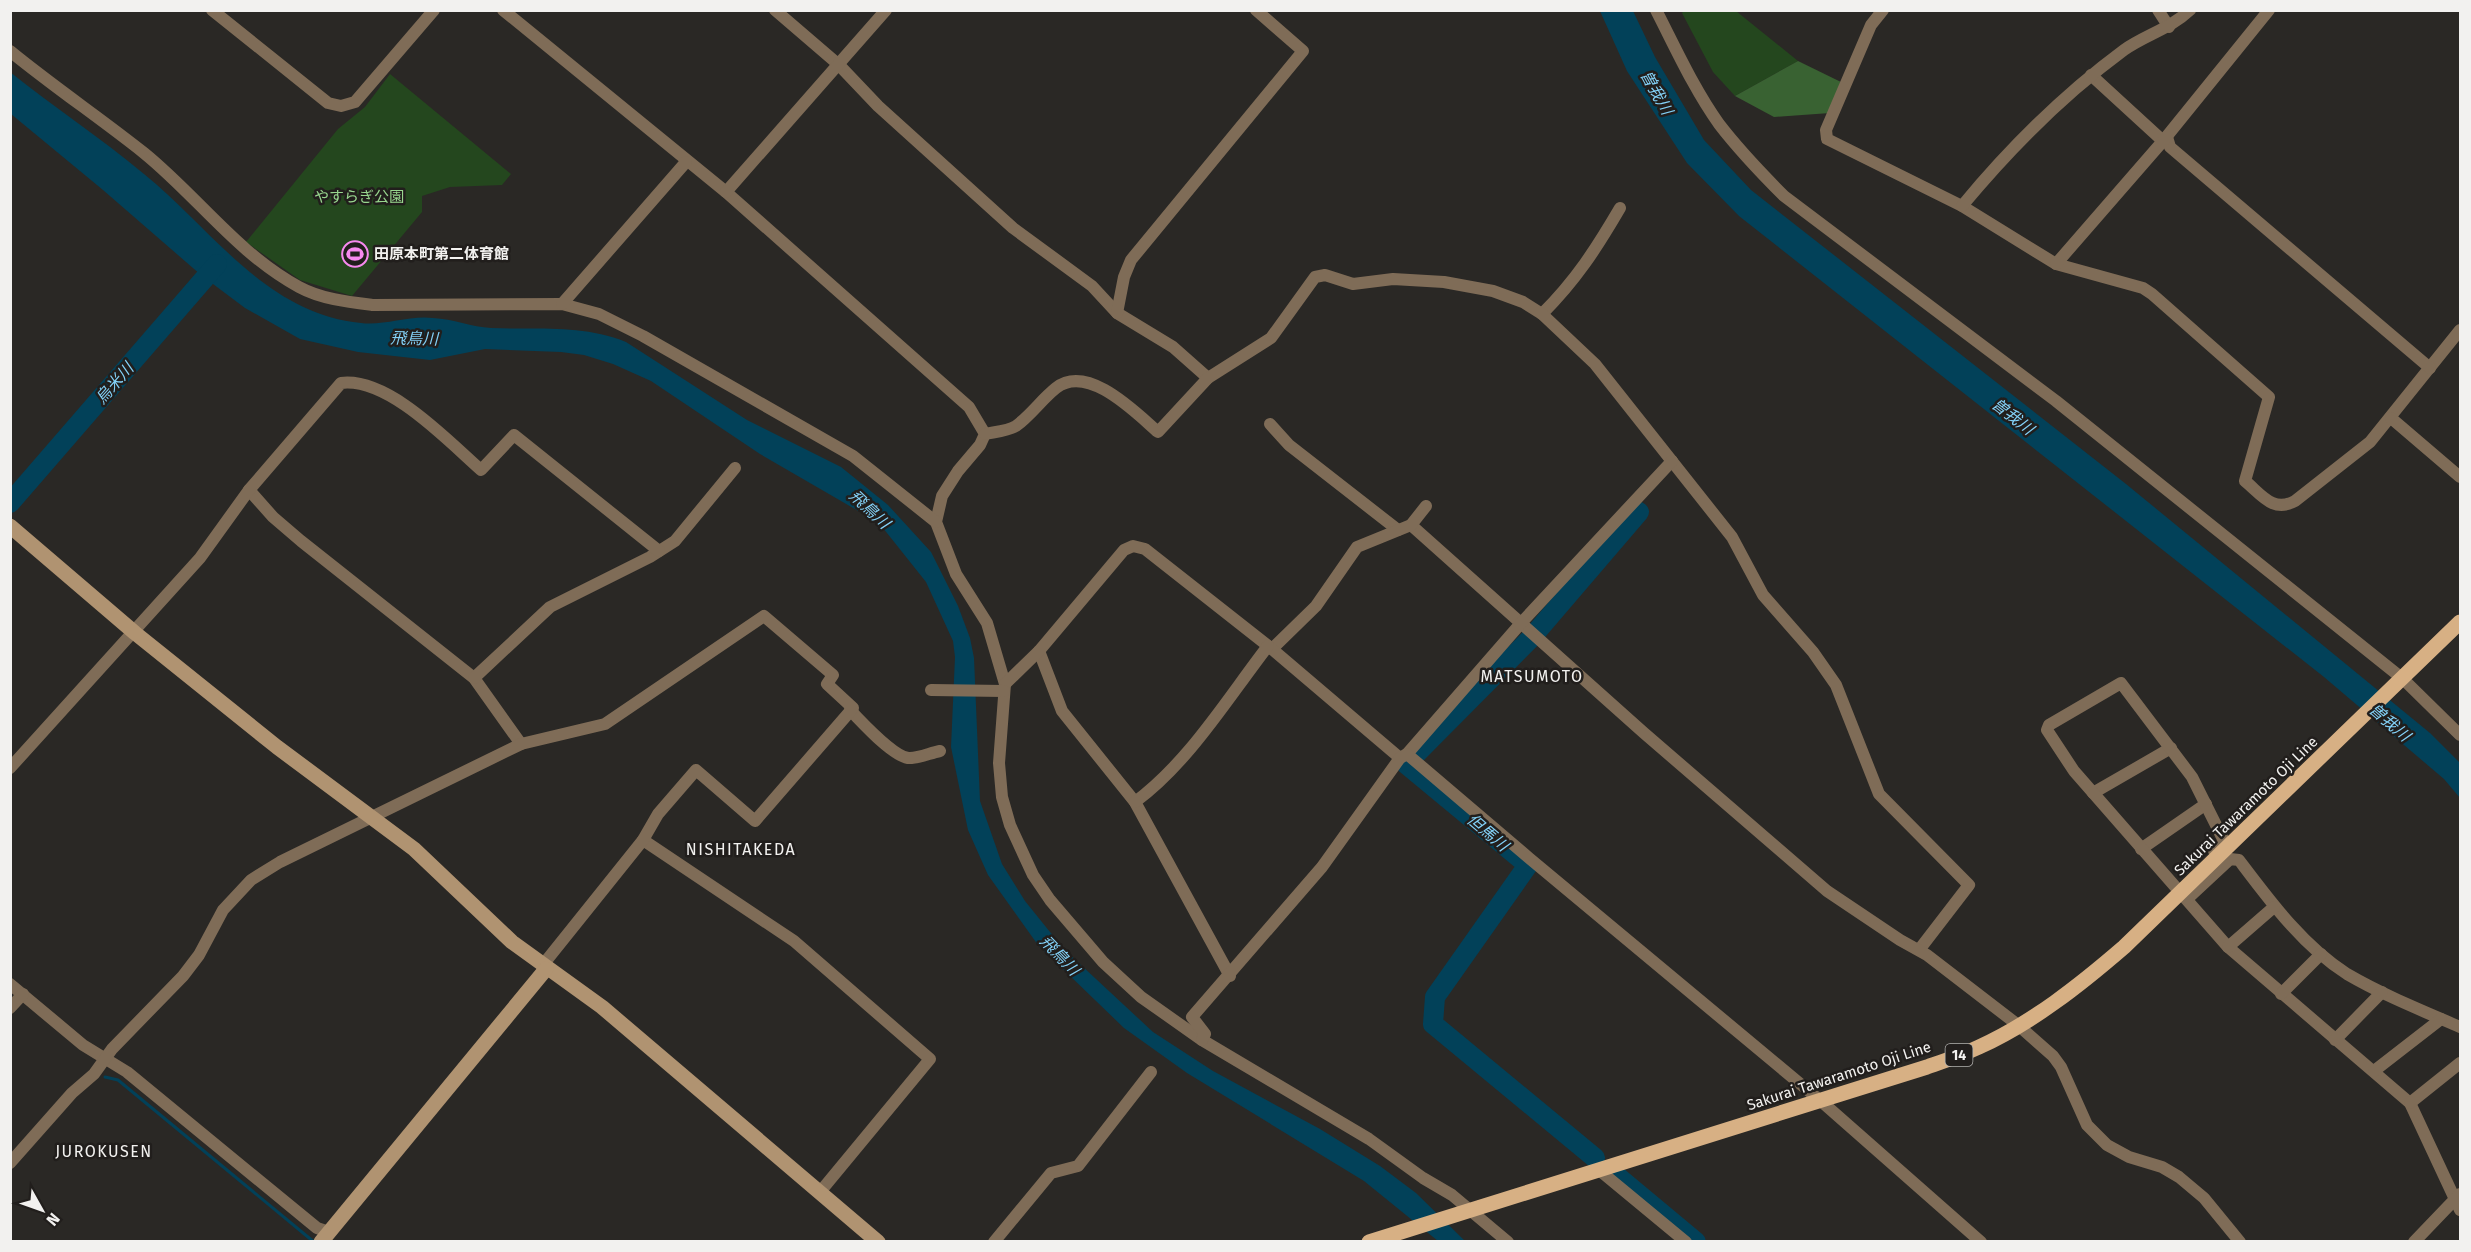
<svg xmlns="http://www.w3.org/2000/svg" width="2471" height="1252" font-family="'Fira Sans','Noto Sans JP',sans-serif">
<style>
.green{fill:#24471e}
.forest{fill:#396232}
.water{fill:#024159}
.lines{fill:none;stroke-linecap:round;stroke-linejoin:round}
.stream{stroke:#024159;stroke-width:3}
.river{stroke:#024159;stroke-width:20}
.street{stroke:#7f6c57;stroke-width:12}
.secondary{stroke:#b09371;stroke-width:15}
.primary{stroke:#d7b084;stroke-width:15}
.labels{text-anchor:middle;stroke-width:5;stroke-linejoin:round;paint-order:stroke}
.shield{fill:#211e1c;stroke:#b3b2b0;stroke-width:1.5}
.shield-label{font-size:14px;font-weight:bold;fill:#f2f1ef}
.park-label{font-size:15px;fill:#98d68e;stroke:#211e1c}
.poi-label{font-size:15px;font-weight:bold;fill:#f2f1ef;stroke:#211e1c;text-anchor:start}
.street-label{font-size:15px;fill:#f2f1ef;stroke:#211e1c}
.water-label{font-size:16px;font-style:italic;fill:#83d1f7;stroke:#211e1c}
.neighbourhood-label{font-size:16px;letter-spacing:1.5px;fill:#f2f1ef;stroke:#211e1c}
</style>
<rect width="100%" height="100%" fill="#2a2825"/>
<g class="green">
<path d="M1684 11H1736L1798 61 1735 96 1713 72 1682 13Z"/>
<path d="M390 74 511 174 502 185 450 187 422 196V212L352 296 300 280 246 242 338 129 365 107Z"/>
</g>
<path class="forest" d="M1798 61 1843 83 1830 113 1774 117 1735 96Z"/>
<g class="water">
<path d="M1600 11H1633L1655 57 1704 140 1751 190 2126 484 2430 733 2460 763V798L2444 779 2324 677 1739 216 1687 163 1627 71Z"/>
<path d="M10 72C54 107 101 138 144 174 213 230 265 313 361 323 384 326 409 315 433 318 453 319 472 327 491 328 537 330 582 324 626 342L747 420 841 467 888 505 931 552 958 606 970 638 974 658 980 801 1002 864 1025 901 1050 932 1067 952 1153 1032 1213 1071 1320 1129 1380 1166 1416 1193 1465 1241H1438L1364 1181 1187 1073 1124 1028 1038 945 988 875 968 830 951 747 955 657 953 641 926 582 879 523 760 454 651 381 613 364 584 355 561 352 485 349 430 360 358 352 300 339 245 308 201 275 103 190 11 114Z"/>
</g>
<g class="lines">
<path class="stream" d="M105 1077 118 1080 314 1242"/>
<g class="river">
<path d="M10 503 217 264"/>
<path d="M1595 1158 1433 1024 1435 997 1528 865 1406 764 1532 637 1639 512"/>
<path d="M1618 1177 1696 1242"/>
</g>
<g class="street">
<path d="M212 10 328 103 341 106 355 102 434 10"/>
<path d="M503 10 726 192 969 407 985 434 980 445 958 471 942 496 936 522 956 574 987 623 1005 684 999 763 1002 797 1010 825 1033 875 1050 900 1103 962 1141 997 1202 1040 1369 1139 1423 1178 1452 1195 1508 1242"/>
<path d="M775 10 839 65 878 106 1013 228 1092 286 1117 313 1173 347 1208 378"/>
<path d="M1656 10C1676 49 1694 89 1719 124 1739 150 1761 173 1784 196L2056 401 2403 679 2460 735"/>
<path d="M1883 10 1871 25 1826 130 1827 139 1962 206 2056 264 2143 288 2152 294 2269 397 2245 481C2262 495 2273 513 2295 501L2370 442 2460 330"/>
<path d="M2158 10 2169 27"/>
<path d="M10 51C54 87 100 118 144 153 197 196 238 254 299 287 321 299 348 302 373 305L562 304 599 314 643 336 853 456 936 522"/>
<path d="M2091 75 2163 141"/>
<path d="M2167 137 2170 147 2430 368"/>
<path d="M726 192 886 10"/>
<path d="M1962 206C2010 148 2063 95 2124 50 2145 35 2170 29 2190 10"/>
<path d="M2056 264 2163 141 2269 10"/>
<path d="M562 304 686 162"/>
<path d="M1117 313 1124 277 1131 260 1303 51 1256 10"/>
<path d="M1542 314C1576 280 1596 249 1620 208"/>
<path d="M2391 418 2460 477"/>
<path d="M1270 424 1289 445 1398 530"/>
<path d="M985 434C994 432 1008 431 1016 426 1031 415 1042 399 1056 388 1088 363 1136 413 1158 432L1208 378 1271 338 1315 277 1325 275 1353 284 1393 279 1444 282 1493 291 1523 302 1542 314 1595 364 1732 537 1763 595 1813 652 1836 685 1879 794 1969 885 1919 950"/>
<path d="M249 490 273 517 301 541 474 678 521 744"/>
<path d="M1411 525 1644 733 1827 891 1900 940 1927 955 2018 1025 2053 1056 2061 1067 2087 1125 2107 1145 2129 1157 2162 1167 2179 1177 2204 1198 2240 1242"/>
<path d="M1272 649 1316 606 1357 547 1411 525 1426 506"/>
<path d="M1039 651 1062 711 1135 802 1230 976"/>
<path d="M474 678 550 607 650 557 675 541 735 468"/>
<path d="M1005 684 1039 651 1124 550 1133 546 1145 549 1272 649 1400 758"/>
<path d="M931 690 1004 691"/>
<path d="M850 710C862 722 891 755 908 758 917 759 930 753 940 751"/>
<path d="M1407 754 1522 622 1672 461"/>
<path d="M10 768 200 558 249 490 341 383C388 377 447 440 481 470L514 435 659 551"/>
<path d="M2093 793 2171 748"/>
<path d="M1135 802C1189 762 1227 699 1268 646"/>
<path d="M643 840 794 941 930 1059 820 1192"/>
<path d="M2141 849 2206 804"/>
<path d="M2214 851 2224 841 2192 777 2121 683 2049 725 2047 730 2074 771 2228 947 2410 1103 2460 1210"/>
<path d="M2187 899 2230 859 2239 860C2270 901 2303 946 2347 974 2383 995 2423 1011 2460 1027"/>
<path d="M2228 947 2274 907"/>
<path d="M10 984 83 1045 127 1072 317 1228 329 1232"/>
<path d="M2281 994 2321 954"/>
<path d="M10 1008 23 994"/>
<path d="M1202 1040 1205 1034 1192 1017 1322 867 1400 758 1407 754 1529 858 1822 1102 1981 1242"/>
<path d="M2335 1040 2382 992"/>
<path d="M2374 1071 2441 1019"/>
<path d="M2410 1103 2460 1063"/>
<path d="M10 1163 72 1093 94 1074 112 1049 183 976 199 955 223 910 251 880 280 862 521 744 605 724 764 616 833 675 827 684 853 708 755 821 696 770 658 814 643 840 542 966"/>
<path d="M1599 1170 1686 1242"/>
<path d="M994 1242 1051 1173 1078 1166 1151 1072"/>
<path d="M2414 1242 2460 1194"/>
</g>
<g class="secondary">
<path d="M10 526 135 633 277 747 414 849 512 942 602 1007 878 1242"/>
<path d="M321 1242 546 969"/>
</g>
<path class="primary" d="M1369 1242 1927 1067C1944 1061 1962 1055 1979 1047 2032 1023 2080 985 2124 947L2460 622"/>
</g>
<defs>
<g id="stadium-ring" transform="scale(1.35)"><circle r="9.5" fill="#211e1c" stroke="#f689ee" stroke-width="1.5"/><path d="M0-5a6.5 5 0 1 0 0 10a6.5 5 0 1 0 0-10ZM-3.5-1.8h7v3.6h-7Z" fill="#f689ee"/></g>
</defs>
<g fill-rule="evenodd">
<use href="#stadium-ring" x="355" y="254"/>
</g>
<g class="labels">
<rect class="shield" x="1945.5" y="1044" width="27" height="22" rx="4.5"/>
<g class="shield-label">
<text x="1959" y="1060">14</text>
</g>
<g class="park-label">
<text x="359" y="202">やすらぎ公園</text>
</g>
<g class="poi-label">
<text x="374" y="259">田原本町第二体育館</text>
</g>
<g class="street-label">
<text transform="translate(2246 806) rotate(-44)" y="5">Sakurai Tawaramoto Oji Line</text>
<text transform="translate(1839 1076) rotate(-18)" y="5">Sakurai Tawaramoto Oji Line</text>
</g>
<g class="water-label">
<text transform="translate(1657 92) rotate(61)" y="6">曽我川</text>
<text transform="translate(414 338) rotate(1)" y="6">飛鳥川</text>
<text transform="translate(114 383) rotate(-49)" y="6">烏米川</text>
<text transform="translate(2013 416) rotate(38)" y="6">曽我川</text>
<text transform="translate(870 509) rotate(43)" y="6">飛鳥川</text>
<text transform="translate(2390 722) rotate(41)" y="6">曽我川</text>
<text transform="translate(1488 832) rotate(40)" y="6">但馬川</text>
<text transform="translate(1060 955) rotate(46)" y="6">飛鳥川</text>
</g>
<g class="neighbourhood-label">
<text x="1532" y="682">MATSUMOTO</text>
<text x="741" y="855">NISHITAKEDA</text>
<text x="104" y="1157">JUROKUSEN</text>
</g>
</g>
<rect width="2471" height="1252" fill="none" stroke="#f2f1ef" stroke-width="24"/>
<g transform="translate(42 1210) rotate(130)" stroke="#211e1c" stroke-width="4.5" paint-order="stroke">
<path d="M0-4.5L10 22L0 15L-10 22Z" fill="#f2f1ef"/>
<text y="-9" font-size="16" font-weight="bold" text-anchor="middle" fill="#f2f1ef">N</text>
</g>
</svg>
